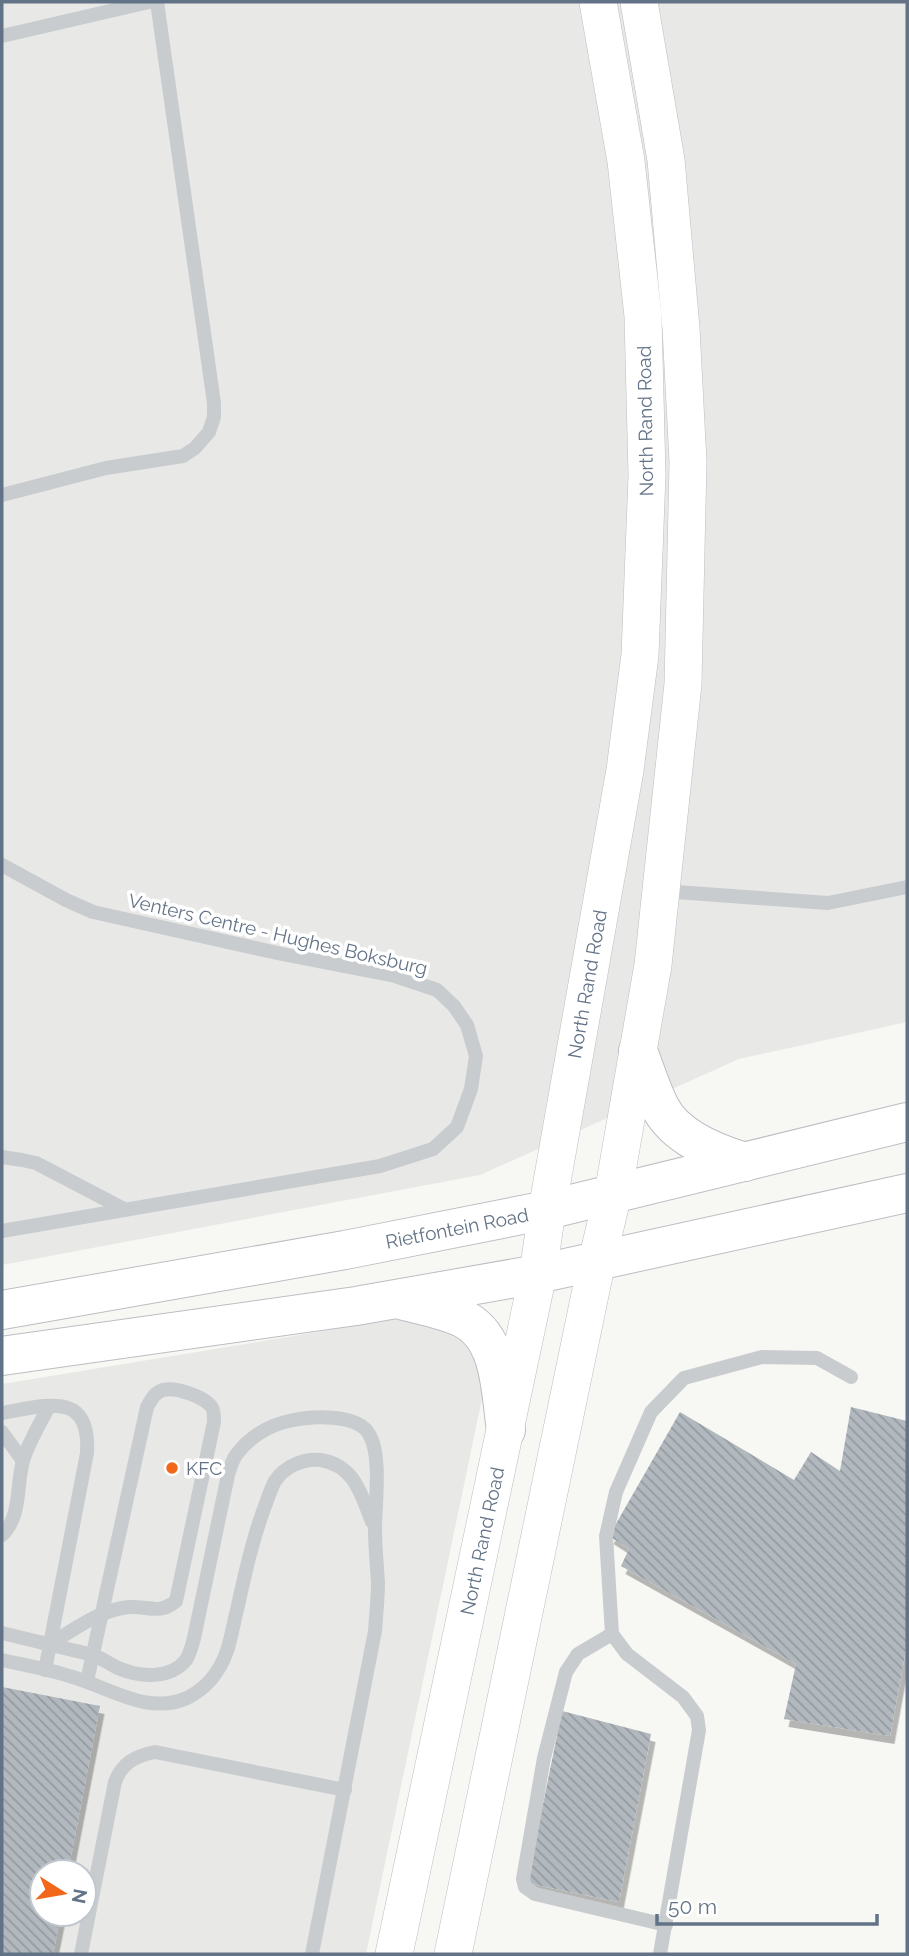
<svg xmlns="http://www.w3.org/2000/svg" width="909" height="1956" font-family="Raleway,sans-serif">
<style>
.built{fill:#e8e8e7;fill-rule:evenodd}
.building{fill:url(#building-back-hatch);filter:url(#shadow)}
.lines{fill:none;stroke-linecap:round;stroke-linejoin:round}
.secondary-casing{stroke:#babec4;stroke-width:38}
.primary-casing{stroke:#bbbec2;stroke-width:40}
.lane{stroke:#c9cccf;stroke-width:14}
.secondary{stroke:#fff;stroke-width:37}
.primary{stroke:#fff;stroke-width:38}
.poi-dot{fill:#f26719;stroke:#fff;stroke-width:2.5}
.labels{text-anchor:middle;stroke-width:7;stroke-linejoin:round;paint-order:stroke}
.street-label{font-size:19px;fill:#637387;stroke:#fff}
.poi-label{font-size:19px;fill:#637387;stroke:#fff;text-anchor:start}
</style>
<defs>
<pattern id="building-back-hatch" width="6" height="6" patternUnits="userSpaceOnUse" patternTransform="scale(1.75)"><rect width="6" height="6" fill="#b1b8be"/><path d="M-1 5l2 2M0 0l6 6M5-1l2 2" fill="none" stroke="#949aa0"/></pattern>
<filter id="shadow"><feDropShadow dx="4.5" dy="8" stdDeviation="0" flood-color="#0004"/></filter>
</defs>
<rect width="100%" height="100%" fill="#f7f7f4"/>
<g class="built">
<path d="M2 2H907V1022L739 1059 480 1175 2 1265Z"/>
<path d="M415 1316 471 1339 484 1389 366 1954H2V1384ZM42 1872H84V1914H42Z"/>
</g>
<g class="building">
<path d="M851 1407 907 1421V1643L890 1736 784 1719 796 1664 621 1566 629 1549 609 1536 680 1412 794 1480 811 1452 840 1471Z"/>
<path d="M2 1687 100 1706 68 1872H42V1914H61L53 1954H2Z"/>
<path d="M562 1711 651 1734 619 1902 527 1883Z"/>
</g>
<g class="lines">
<g class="secondary-casing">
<g id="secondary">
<path d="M394 1954 538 1274 547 1210 625 770 640 655 647 475 643 316 626 161 598 2"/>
<path d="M453 1954 597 1261 613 1194 653 965 683 684 688 462 681 328 666 160 639 2"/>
</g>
</g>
<g class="primary-casing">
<g id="primary">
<path d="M638 1051C645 1069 651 1089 660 1107 675 1137 715 1153 745 1162"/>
<path d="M404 1301C423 1306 445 1310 462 1318 502 1337 500 1392 506 1430"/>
<path d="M2 1310 345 1250 547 1210 907 1122"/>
<path d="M2 1356 356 1306 538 1274 907 1193"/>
</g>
</g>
<g class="lane">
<path d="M2 36 149 2"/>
<path d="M2 495 106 468 183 456 195 448 209 432 214 417V403L157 2"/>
<path d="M2 865 66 900 93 912 282 954 395 976 437 990 454 1006 467 1025 476 1056 471 1089 457 1127 433 1149 380 1166 2 1231"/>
<path d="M662 891 828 903 907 887"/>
<path d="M2 1157 22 1160 36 1163 124 1209"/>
<path d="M2 1413C44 1406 91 1389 87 1453L45 1670"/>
<path d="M2 1432 23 1461"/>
<path d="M2 1535C22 1516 16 1485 23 1461 28 1443 40 1424 49 1406"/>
<path d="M2 1633 93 1655C102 1658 109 1664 118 1668 139 1677 170 1680 186 1660 190 1654 192 1645 194 1638L228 1475C230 1468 232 1461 236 1455 248 1438 269 1425 289 1421 310 1416 357 1413 369 1434 382 1455 375 1504 375 1529 375 1547 377 1565 378 1583 378 1599 376 1615 375 1631L312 1954"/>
<path d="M612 1634 578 1654 566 1672 544 1758 523 1879 525 1887 535 1894 666 1925"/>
<path d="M50 1644C75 1629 99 1610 129 1607 149 1606 159 1615 176 1601L214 1422C214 1421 214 1411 213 1410 209 1397 175 1387 163 1390 154 1393 151 1400 147 1407L87 1681"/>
<path d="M2 1660C24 1665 47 1669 69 1676 107 1686 147 1716 187 1698 207 1688 220 1671 227 1651 231 1639 233 1626 236 1614 244 1579 252 1540 265 1506 268 1498 271 1488 275 1481 285 1466 304 1458 321 1460 355 1466 361 1494 372 1522"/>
<path d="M81 1954 115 1782C122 1763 135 1756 155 1752L345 1790"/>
<path d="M660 1954 699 1730 697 1716 683 1697 627 1654 612 1634 606 1536 616 1492 651 1412 684 1378 762 1357 817 1358 851 1377"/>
</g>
<use href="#secondary" class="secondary"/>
<use href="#primary" class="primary"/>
</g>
<circle class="poi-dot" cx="172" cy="1468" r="7"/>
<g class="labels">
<g class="street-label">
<text transform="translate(645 421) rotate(-91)" y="7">North Rand Road</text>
<text transform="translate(278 934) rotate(13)" y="7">Venters Centre - Hughes Boksburg</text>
<text transform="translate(587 984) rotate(-80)" y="7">North Rand Road</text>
<text transform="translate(457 1228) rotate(-11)" y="7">Rietfontein Road</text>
<text transform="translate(482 1541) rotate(-78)" y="7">North Rand Road</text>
</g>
<g class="poi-label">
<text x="186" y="1475">KFC</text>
</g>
</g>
<rect width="909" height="1956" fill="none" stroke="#637387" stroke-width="7"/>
<g transform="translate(63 1893) rotate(101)"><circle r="33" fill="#ffffff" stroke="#c1c7cf" stroke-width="2"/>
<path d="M0-5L12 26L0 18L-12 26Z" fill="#f26719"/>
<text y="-10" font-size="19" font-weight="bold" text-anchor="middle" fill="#637387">N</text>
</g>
<path d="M657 1914v10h220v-10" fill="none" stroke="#637387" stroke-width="3.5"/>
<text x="668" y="1914" font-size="21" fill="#637387" stroke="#ffffff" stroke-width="5" paint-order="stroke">50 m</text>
</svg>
